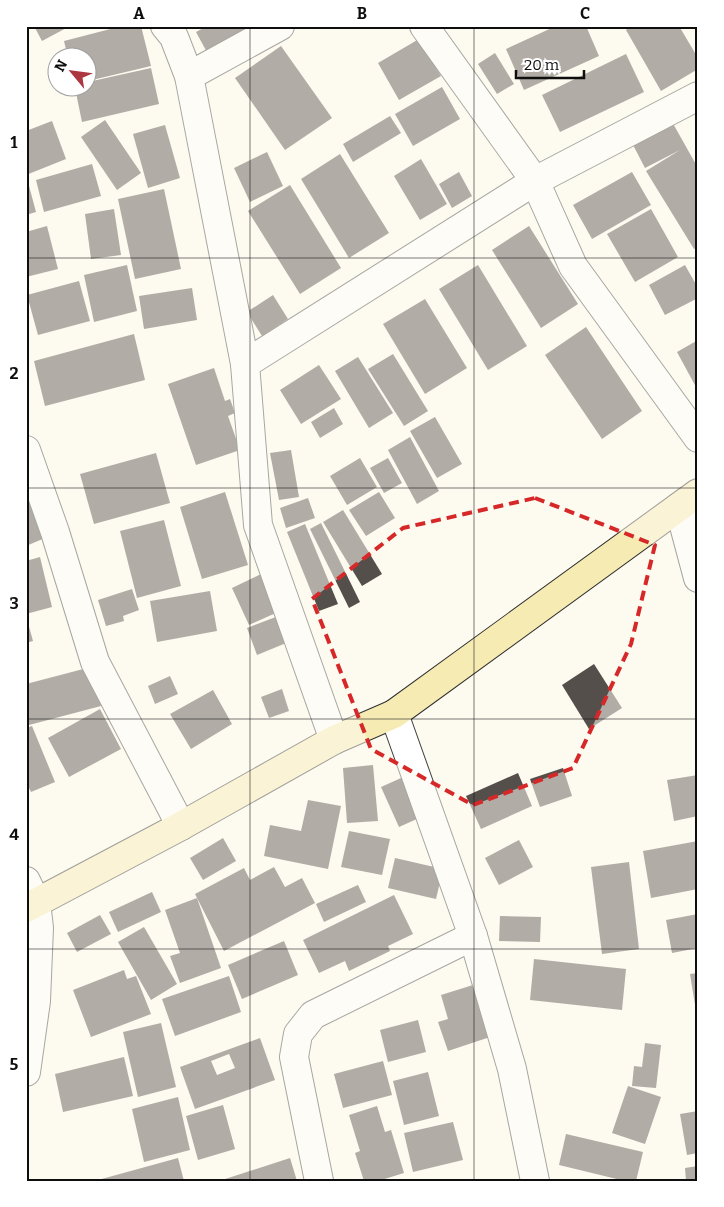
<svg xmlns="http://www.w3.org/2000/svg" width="724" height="1207" font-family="Bitter,serif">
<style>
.building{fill:#554f4b;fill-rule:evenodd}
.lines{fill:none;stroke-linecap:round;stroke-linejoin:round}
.street-casing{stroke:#414141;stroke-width:30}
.secondary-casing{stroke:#303030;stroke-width:30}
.street{stroke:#fff;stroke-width:28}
.secondary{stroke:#f5ebb3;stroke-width:28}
.marked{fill:none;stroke:#d62828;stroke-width:4;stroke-dasharray:10 6;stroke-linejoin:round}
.grid{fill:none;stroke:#0e0e0e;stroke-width:1;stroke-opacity:0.55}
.neatline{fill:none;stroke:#0e0e0e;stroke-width:2}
.grid-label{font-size:16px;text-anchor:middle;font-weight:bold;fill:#0e0e0e}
</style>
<rect width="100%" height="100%" fill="#fdfaf0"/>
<g class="building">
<path d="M34 26H70L42 41Z"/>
<path d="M122 26H141L151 66 88 81V58H68L64 41Z"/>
<path d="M207 26H265L209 56 196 32Z"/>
<path d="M556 26H586L599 56 524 90 506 49Z"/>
<path d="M631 26H679L698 58V69L661 91 626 30Z"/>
<path d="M419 39 441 76 399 100 378 63Z"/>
<path d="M281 46 332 118 285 150 235 78Z"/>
<path d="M495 53 514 84 497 94 478 64Z"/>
<path d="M626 54 644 92 560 132 542 95Z"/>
<path d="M151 68 159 104 82 122 75 88H88V82Z"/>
<path d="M442 87 460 119 413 146 395 114Z"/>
<path d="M390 116 401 133 353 162 343 144Z"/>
<path d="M105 120 141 173 117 190 81 137Z"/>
<path d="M671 120 698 168V247L694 249 646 171 680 150 645 168 631 141Z"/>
<path d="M52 121 66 159 26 175V131Z"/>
<path d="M165 125 180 178 148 188 133 134Z"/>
<path d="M267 152 283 186 250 202 234 168Z"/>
<path d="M340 154 389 233 349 258 301 179Z"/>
<path d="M421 159 447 204 420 220 394 176Z"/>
<path d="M92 164 101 196 44 212 36 180Z"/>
<path d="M459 172 472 196 452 208 439 184Z"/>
<path d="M632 172 651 205 592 239 573 205Z"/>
<path d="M28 182 36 212 26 215V183Z"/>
<path d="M290 185 341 268 300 294 248 211Z"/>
<path d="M164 189 181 269 135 279 118 199Z"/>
<path d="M114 209 121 255 91 259 85 214Z"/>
<path d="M651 209 678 257 635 282 607 234Z"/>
<path d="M47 226 58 269 26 277V232Z"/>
<path d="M529 226 578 304 541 328 492 250Z"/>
<path d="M127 265 137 311 94 322 84 275Z"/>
<path d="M478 265 527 346 488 370 439 289Z"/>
<path d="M685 265 698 288V298L665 315 649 285Z"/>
<path d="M79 281 90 321 38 335 27 295Z"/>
<path d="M192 288 197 320 144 329 139 296Z"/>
<path d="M273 295 288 319 262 336 247 312Z"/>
<path d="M425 299 467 368 425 394 383 324Z"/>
<path d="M586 327 642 411 602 439 545 355Z"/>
<path d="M134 334 145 380 45 406 34 361Z"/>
<path d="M698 340V386L696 387 677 352Z"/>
<path d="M393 354 428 411 404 426 368 369Z"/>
<path d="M358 357 393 413 369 428 335 371Z"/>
<path d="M319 365 341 399 301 424 280 390Z"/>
<path d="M214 368 225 401 230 399 235 413 228 416 240 450 196 465 168 384Z"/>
<path d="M334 408 343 424 320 438 311 422Z"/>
<path d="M435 417 462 464 437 478 410 431Z"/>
<path d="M410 437 439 491 417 504 388 450Z"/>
<path d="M291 450 299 497 279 500 270 453Z"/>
<path d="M156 453 170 503 94 524 80 474Z"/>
<path d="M360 458 377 487 347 505 330 476Z"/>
<path d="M388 458 402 483 384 493 370 468Z"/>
<path d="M225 492 248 565 202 579 180 507Z"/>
<path d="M379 492 395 518 366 536 349 510Z"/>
<path d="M26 493 45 538 26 546Z"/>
<path d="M308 498 315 518 286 528 280 508Z"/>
<path d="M343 510 382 574 362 586 323 522Z"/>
<path d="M164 520 181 586 137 598 120 531Z"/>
<path d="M321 523 360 602 349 608 310 529Z"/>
<path d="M305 524 338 604 319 611 287 532Z"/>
<path d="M40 557 52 607 26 614V561Z"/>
<path d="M261 574 278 612 249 625 232 588Z"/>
<path d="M132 589 139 610 123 616 124 621 106 626 98 600Z"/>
<path d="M210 591 217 631 157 642 150 601Z"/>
<path d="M281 615 291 641 257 655 247 628Z"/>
<path d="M28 623 33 641 26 643V624Z"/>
<path d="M594 664 622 708 589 729 562 685Z"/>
<path d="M91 667 101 706 29 725 26 714V684Z"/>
<path d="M170 676 178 694 155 704 148 686Z"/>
<path d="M282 689 289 711 269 718 261 697Z"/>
<path d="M213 690 232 724 191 749 170 714Z"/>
<path d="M100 709 121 749 69 777 48 738Z"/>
<path d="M32 726 55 782 31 792 26 782V728Z"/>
<path d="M373 765 378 821 347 823 343 768Z"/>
<path d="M563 768 572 796 540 807 530 779Z"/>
<path d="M518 773 532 806 481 829 466 796Z"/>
<path d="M410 774 428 814 399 827 381 787Z"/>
<path d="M698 775V816L674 821 667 780Z"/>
<path d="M308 800 341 806 328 869 264 856 270 825 301 831Z"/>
<path d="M349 831 390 839 382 875 341 867Z"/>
<path d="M223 838 236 861 203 880 190 858Z"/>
<path d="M519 840 533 867 499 885 485 858Z"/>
<path d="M698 841V889L651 898 643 851Z"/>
<path d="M395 858 443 869 436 899 388 888Z"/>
<path d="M629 862 639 949 602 954 591 867Z"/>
<path d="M274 867 285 887 302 878 315 903 224 951 195 894 244 868 250 880Z"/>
<path d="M358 885 366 902 324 922 316 904Z"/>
<path d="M152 892 161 912 118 932 109 912Z"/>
<path d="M394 895 413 934 388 946 390 951 349 971 345 961 319 973 303 940Z"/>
<path d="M197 898 221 968 180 983 170 956 180 953 165 910Z"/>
<path d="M698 914V948L672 953 666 920Z"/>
<path d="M100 915 111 934 77 952 67 933Z"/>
<path d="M500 916 541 917 540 942 499 941Z"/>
<path d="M144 927 177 984 151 1000 118 942Z"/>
<path d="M284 941 298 975 242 999 228 965Z"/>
<path d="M534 959 626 969 622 1010 530 1000Z"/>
<path d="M124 970 127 979 136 976 151 1014 91 1037 73 990Z"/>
<path d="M698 973V1017H697L690 974Z"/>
<path d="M229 976 241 1012 175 1036 162 999Z"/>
<path d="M473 985 490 1037 448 1051 438 1022 448 1019 441 995Z"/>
<path d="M418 1020 426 1052 388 1062 380 1030Z"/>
<path d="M161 1023 176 1087 138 1097 123 1032Z"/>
<path d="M260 1038 275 1080 195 1109 180 1067ZM229 1054 235 1068 217 1075 211 1061Z"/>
<path d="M645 1043 661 1045 656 1088 632 1086 634 1066 642 1067Z"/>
<path d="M124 1057 133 1096 63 1112 55 1074Z"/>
<path d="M383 1061 392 1095 343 1108 334 1074Z"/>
<path d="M428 1072 439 1116 404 1125 393 1081Z"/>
<path d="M628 1086 661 1097 645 1144 612 1133Z"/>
<path d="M178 1097 190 1150 144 1162 132 1109Z"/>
<path d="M223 1105 235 1149 198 1160 186 1116Z"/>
<path d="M377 1106 385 1132 391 1130 404 1173 378 1181H364L355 1153 360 1151 349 1115Z"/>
<path d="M698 1111V1153L687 1155 680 1114Z"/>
<path d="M453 1122 463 1160 413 1172 404 1133Z"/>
<path d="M566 1134 643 1152 636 1181H625L559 1165Z"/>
<path d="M178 1158 184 1181H98V1180Z"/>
<path d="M290 1158 297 1181H222V1180Z"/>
<path d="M698 1166V1181H686L685 1168Z"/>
</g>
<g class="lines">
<g class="street-casing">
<g id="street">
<path d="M165 26 174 37 189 76 245 364 258 525 334 740"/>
<path d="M424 26 535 181 573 266 698 438"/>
<path d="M189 76 280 26"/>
<path d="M245 364 535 181 698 96"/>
<path d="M26 450 55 532 95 662 181 826"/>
<path d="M679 507 698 578"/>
<path d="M394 714 473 936 512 1069 535 1181"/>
<path d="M26 881 36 902 39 928 36 1001 26 1072"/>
<path d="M319 1181 294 1057 298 1034 313 1015 473 936"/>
</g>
</g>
<g class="secondary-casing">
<path id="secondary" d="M26 908 181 826 334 740 394 714 698 493"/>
</g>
<use href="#street" class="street"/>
<use href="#secondary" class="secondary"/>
</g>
<path d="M0 0H724V1207H0ZM535 498 655 545 631 644 573 768 473 805 371 749 312 599 403 528Z" fill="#fdfaf0" fill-opacity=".55" fill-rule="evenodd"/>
<path class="marked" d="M535 498 655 545 631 644 573 768 473 805 371 749 312 599 403 528Z"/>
<path class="grid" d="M250 26V1181M474 26V1181M26 258H698M26 488H698M26 719H698M26 949H698"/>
<rect width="724" height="1207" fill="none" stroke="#ffffff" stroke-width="55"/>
<g transform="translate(72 72) rotate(299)"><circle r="24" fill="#ffffff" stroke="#9f9f9f"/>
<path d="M0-4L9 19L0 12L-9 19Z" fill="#ac3740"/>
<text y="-8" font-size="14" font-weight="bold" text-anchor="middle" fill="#0e0e0e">N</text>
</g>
<path d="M516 70v8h68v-8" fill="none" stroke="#0e0e0e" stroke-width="2.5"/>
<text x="524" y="70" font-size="15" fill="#0e0e0e" stroke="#ffffff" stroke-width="4" paint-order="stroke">20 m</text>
<rect x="28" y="28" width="668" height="1152" class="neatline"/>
<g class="grid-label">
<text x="139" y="19">A</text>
<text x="362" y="19">B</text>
<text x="585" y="19">C</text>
<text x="14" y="148">1</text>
<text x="14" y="379">2</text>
<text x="14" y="609">3</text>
<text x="14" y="840">4</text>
<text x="14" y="1070">5</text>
</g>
</svg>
